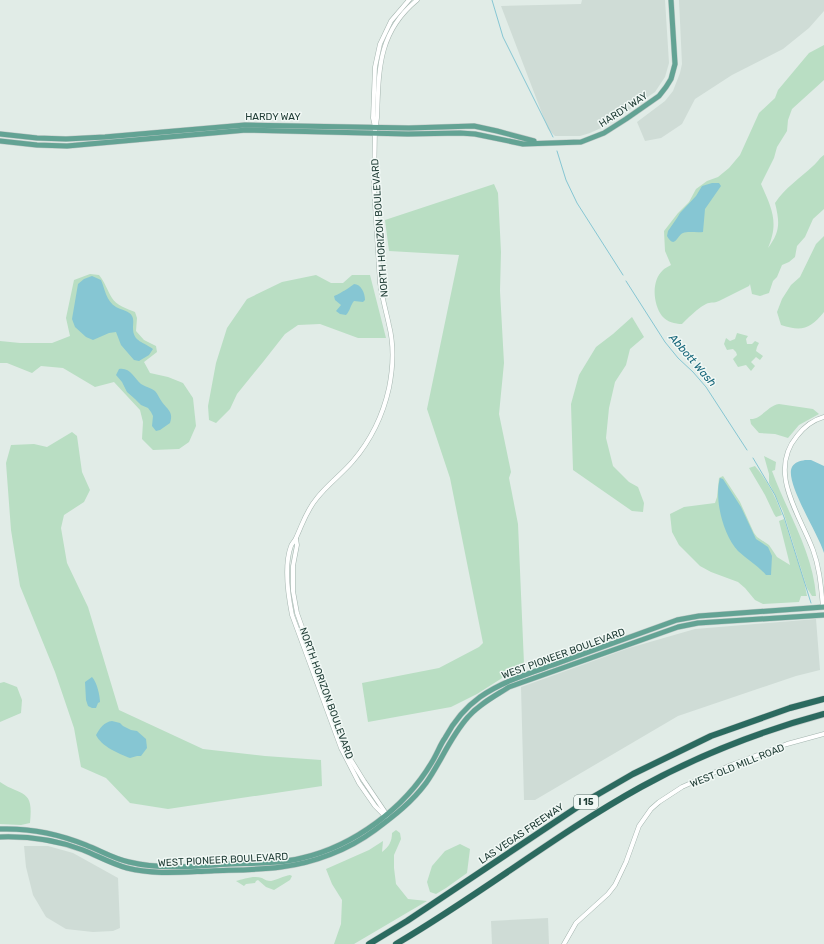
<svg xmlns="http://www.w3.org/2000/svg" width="824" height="944" font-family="Rubik,sans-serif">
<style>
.built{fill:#cfdcd6}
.green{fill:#b9dec3}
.water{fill:#86c6d3}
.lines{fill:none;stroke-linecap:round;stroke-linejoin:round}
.stream{stroke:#86c6d3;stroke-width:1}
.minor-casing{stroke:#a3b4ae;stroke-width:5}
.major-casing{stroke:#c1c9c7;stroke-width:6}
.highway-casing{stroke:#c1c9c7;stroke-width:7}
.minor{stroke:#fff;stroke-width:4}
.major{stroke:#63a394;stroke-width:5}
.highway{stroke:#2b6a5f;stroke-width:6}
.labels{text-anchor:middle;stroke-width:3;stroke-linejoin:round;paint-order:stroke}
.shield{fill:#f1f8f5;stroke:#5f756f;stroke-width:1}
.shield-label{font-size:9px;font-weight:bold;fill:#203d36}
.street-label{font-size:10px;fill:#203d36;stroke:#f1f8f5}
.water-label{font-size:11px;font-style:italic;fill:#19687b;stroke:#f1f8f5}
</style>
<rect width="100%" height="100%" fill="#e1ece7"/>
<g class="built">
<path d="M582 0H665L669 63 665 77 655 92 623 114 601 128 590 133 580 136H555L548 129 501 6 581 4Z"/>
<path d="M679 0H824V11L809 28 783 49 732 75 695 99 682 124 661 138 645 141 637 122 665 101 673 91 680 73 682 64Z"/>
<path d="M816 619 820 670 796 676 678 716 535 800H524L521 687 629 648 695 629Z"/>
<path d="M24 846H48L73 853 118 878 120 928 113 931 93 932 66 929 46 917 33 895 26 867Z"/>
<path d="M548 918 549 944H492L491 921Z"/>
</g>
<g class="green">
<path d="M824 45V80L792 109 788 120 787 131 777 147 774 158 761 184C772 209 779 222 768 248 780 232 780 223 775 203 785 188 800 178 813 166 817 163 820 157 824 155V209L813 219 805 237 797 246 795 257 789 262 782 265 777 277 773 281 769 293 760 296 752 294 750 284 749 286 719 301C715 303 713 302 709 303 702 304 687 319 682 324 675 324 667 322 662 316 653 304 651 281 663 270 665 268 669 266 671 265L665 251 664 231 678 213 689 202 696 189 707 181 718 177 729 168 740 155 759 113 775 98 778 90 809 53Z"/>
<path d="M494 184 498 193 501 252 500 291 504 363 499 414 511 472 509 478 518 524 524 664 477 694 451 707 368 722 362 683 439 668 479 647 483 643 450 478 427 409 459 255 389 251 385 220Z"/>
<path d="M824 236V312C810 329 802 332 781 325L777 312 782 299 791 285 800 277 816 244Z"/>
<path d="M90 274 99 275C105 282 107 290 112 298 116 305 127 309 135 312L137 318 136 331 144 340 156 346 157 352 144 362 150 373 168 377 183 383 193 398 196 426 189 442 179 449 153 450 142 439 143 422 140 410 114 382 95 387 63 368 41 366 32 373 7 363H0V341L20 343H52L70 336 66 318 74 280Z"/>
<path d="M316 275 331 283H343L352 275H370L386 338H358L320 324 298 325 285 334 263 362 237 394 230 409 216 423 209 420 208 406 216 363 227 328 247 299 282 282Z"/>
<path d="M632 317 644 337 630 349 626 365 615 382 609 408 606 438 613 466 629 482 638 487 644 503 643 512 632 511 573 470 571 404 579 375 596 347 613 334Z"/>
<path d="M737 333 748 336 746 339 747 344H752L755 341 759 343 757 347 756 351 763 356 760 360 756 357 751 362 755 366 751 371 746 365 738 367 733 359 737 355 736 352 733 349 727 350 724 344 726 338 730 341 735 339Z"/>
<path d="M779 404 813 409 819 414 799 425 788 438 775 434 759 433 751 424 750 419C761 420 767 406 779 404Z"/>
<path d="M72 432 77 436 82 472 90 490 84 502 64 515 61 528 67 563 88 607 119 710 203 749 265 756 321 760 322 786 168 809 130 803 106 778 81 767 74 728 55 672 20 586 11 530 6 463 11 445 34 444 47 447Z"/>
<path d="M764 456 776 462 775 470 772 471C787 512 813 552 816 596H812L807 588 783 511 769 483V474Z"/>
<path d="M755 466C767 480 776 497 782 515L776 517 774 514 765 495 749 468Z"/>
<path d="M723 476 740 502 754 533 757 537 769 545 777 557 790 565 779 521 784 519 804 581 807 596H801L799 602 763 604 755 600 745 588 738 582 711 572 700 566 679 545 672 532 670 514 684 507 715 503 717 497 719 478Z"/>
<path d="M4 682 17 687 22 700 21 713 0 722V683Z"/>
<path d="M0 782C22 797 34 788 30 823L21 825 0 824Z"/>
<path d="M396 830 400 833 401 839 394 855V868L396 884 408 899 427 901 354 944H334L341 924 342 900 332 884 326 869 369 850 383 841 382 852C389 847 392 841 392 833Z"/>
<path d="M460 844 470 849 467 873 446 888 436 894 430 892 427 882 432 866 445 851Z"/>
<path d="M290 875 292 876 290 880 274 890 266 887 258 880 256 881 255 883 246 884 244 886 236 881C243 879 254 875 262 878 265 880 267 881 271 881 276 880 284 876 290 875Z"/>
</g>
<g class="water">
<path d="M712 183H719L721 186 705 209 703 232C697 233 688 231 683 233 677 235 675 250 667 236L668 231 677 218 680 213 696 196 702 186Z"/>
<path d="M92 276 101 280C105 289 106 301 116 307 121 310 130 311 132 316 134 319 133 325 133 328 133 342 144 342 153 349L149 355 139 361 134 360 121 345 116 332 109 333 93 340 86 337 75 327 72 319 78 284 84 279Z"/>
<path d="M354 284C361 284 365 293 365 300L363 302 354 301C350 306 350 311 346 315L340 314 336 311 341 305 335 300 334 296C338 295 352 286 354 284Z"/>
<path d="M119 369C130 367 134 378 141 384 146 387 151 388 155 391 158 394 159 398 162 402 167 409 174 412 170 423L160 430 156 431 152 426 153 416 151 412 148 408 141 405 135 399 127 392 122 382 116 375Z"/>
<path d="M805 460H811L824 466V553C819 535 784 481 792 467 795 462 800 461 805 460Z"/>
<path d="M720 478 723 479 741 507 756 539 768 547 772 556 771 575H766C758 566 747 559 738 551 723 535 714 499 720 478Z"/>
<path d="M92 677C97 682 100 696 100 702L98 703 96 708H92L88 706 86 700 85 682Z"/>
<path d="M112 721 120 723 123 726 131 730 137 731 146 739 147 748 141 756H137L130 758C119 754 101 746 96 735 100 728 104 722 112 721Z"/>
</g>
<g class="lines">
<g class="stream">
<path d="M492 0 503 37 553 137"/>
<path d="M557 151 566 180 577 203 623 275"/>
<path d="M626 281 665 342 678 358 693 372 706 387 747 450"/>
<path d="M753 458 775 495 784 517 811 603"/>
</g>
<g class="minor-casing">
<g id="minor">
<path d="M376 125 377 118C379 71 377 33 417 0"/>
<path d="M296 539 297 545 293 566V591L297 613 318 672 351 760 364 781 387 815"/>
<path d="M823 607C821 588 820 569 813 550 800 515 767 472 797 436 804 427 813 420 824 417"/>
<path d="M386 817 375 806 359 783 341 748 292 615C288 595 284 565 291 546 292 543 295 541 296 538 303 523 306 511 317 498 328 484 342 474 353 461 371 440 383 415 389 388 393 368 394 345 389 325 386 311 382 297 380 283L374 188 375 127 373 118 375 67 380 44 391 21 409 0"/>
<path d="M564 944 576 923 608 894 615 885 626 862 639 826 651 809 659 802 682 787 731 765 787 744 824 734"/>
</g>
</g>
<g class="major-casing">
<g id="major">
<path d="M0 134 37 138 66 139 105 137 245 125 409 128 474 126 497 131 534 141"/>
<path d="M0 141 37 145 67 146 246 130 408 134 460 133 475 134 523 144 581 142 604 133 626 119 659 96 666 87 671 79 675 64 671 0"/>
<path d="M0 829C30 828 59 834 86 845 101 851 114 859 129 862 162 870 196 866 229 864 254 863 278 864 302 858 354 846 405 808 432 762 437 754 440 745 445 738 453 723 466 707 480 697 504 680 534 672 561 662 600 648 639 634 677 620L699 616 824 607"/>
<path d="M0 837C29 836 56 840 83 850 98 856 112 864 127 868 155 875 183 872 211 871 234 870 258 870 281 867 314 863 348 850 375 830 394 816 412 802 426 783 441 762 450 737 468 717 479 704 495 696 509 687L678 627 698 623 824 615"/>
</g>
</g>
<g class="highway-casing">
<g id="highway">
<path d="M369 944 407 921 588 800 633 774 711 736 790 708 824 699"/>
<path d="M396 944C480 895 556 834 641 787 699 755 761 731 824 714"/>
</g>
</g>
<use href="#minor" class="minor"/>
<use href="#major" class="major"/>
<use href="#highway" class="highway"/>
</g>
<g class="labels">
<rect class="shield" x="574" y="795" width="24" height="14" rx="3"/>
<g class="shield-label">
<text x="586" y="805">I 15</text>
</g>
<g class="street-label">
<text transform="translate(623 109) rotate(-33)" y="4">HARDY WAY</text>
<text x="273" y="120">HARDY WAY</text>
<text transform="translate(379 228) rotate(-94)" y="4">NORTH HORIZON BOULEVARD</text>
<text transform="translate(563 653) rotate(-20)" y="4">WEST PIONEER BOULEVARD</text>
<text transform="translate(327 693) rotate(70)" y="4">NORTH HORIZON BOULEVARD</text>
<text transform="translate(737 765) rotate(-22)" y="4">WEST OLD MILL ROAD</text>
<text transform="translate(521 833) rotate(-34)" y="4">LAS VEGAS FREEWAY</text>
<text transform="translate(223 859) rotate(-3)" y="4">WEST PIONEER BOULEVARD</text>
</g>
<g class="water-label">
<text transform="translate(693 360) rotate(49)" y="4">Abbott Wash</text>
</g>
</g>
</svg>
